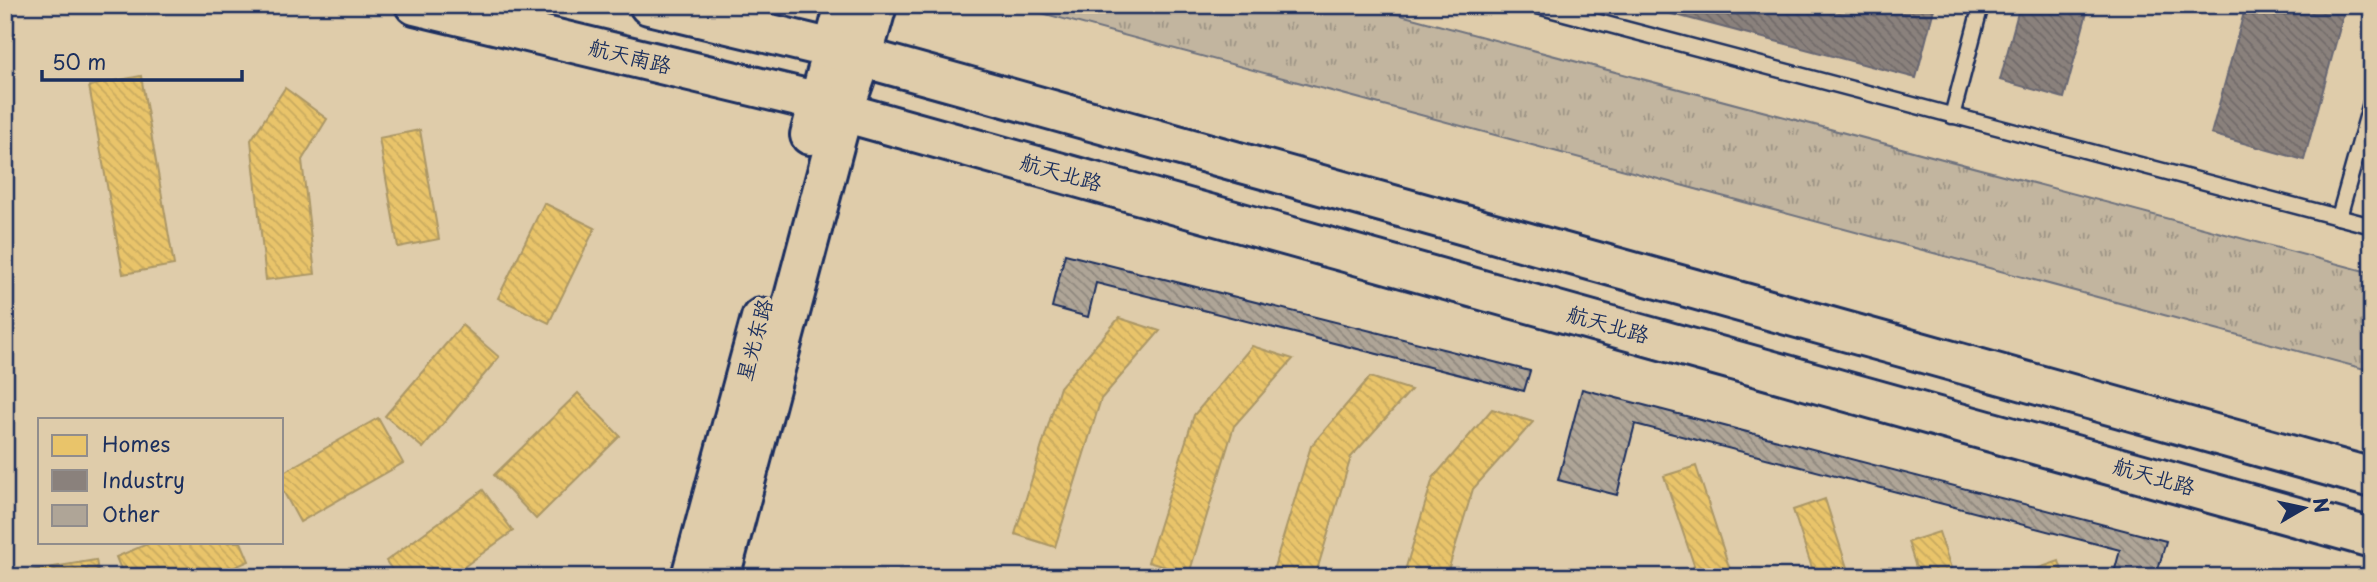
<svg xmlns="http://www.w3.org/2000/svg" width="2377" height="582" font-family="'Playpen Sans','LXGW WenKai TC',sans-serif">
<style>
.park{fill:url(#park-tufts);stroke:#6e727e;stroke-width:2}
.homes{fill:url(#homes-back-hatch);stroke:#ab9766;stroke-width:2}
.industry{fill:url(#industry-back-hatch);stroke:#696873;stroke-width:2}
.building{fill:url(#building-back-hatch);stroke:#1b2f5e;stroke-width:2}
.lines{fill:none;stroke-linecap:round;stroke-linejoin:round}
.lane-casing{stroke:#1b2f5e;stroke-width:19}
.secondary-casing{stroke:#1b2f5e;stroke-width:44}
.primary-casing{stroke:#1b2f5e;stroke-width:44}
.lane{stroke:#dfccaa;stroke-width:14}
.secondary{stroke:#dfccaa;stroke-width:38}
.primary{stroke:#dfccaa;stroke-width:38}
.labels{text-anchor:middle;stroke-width:7;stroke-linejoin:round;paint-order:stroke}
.street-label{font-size:21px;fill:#1b2f5e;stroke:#dfccaa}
</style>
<defs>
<pattern id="park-tufts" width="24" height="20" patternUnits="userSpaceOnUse" patternTransform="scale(1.75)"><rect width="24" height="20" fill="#c2b59f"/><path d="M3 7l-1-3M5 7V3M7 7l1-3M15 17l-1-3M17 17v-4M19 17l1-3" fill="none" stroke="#9d9485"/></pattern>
<pattern id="homes-back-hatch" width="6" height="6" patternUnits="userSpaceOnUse" patternTransform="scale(1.75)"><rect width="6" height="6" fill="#e9c46a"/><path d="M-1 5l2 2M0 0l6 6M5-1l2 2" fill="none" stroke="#c7a95e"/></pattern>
<pattern id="industry-back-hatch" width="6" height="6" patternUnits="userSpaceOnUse" patternTransform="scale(1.75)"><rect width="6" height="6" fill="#8a817c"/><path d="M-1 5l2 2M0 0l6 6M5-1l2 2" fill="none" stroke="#706a69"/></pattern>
<pattern id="building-back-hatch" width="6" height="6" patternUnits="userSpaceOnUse" patternTransform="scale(1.75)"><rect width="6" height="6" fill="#afa597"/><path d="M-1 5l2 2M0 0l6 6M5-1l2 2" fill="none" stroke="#8e877e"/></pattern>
</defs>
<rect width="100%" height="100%" fill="#dfccaa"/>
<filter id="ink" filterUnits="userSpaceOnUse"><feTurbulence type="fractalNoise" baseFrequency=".0143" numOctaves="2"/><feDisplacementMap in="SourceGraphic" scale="14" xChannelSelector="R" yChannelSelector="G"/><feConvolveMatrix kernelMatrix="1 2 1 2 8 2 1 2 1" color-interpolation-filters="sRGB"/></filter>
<g filter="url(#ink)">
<path class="park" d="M1030 5H1363L2372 273V371L1034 11Z"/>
<g class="homes">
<path d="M141 76 174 265 123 274 89 86Z"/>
<path d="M285 88 327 119 302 160 315 274 266 280 251 140Z"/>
<path d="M420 130 439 239 398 247 379 138Z"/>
<path d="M544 203 595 228 549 323 498 298Z"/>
<path d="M1119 318 1160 331 1101 399 1055 547 1015 534 1060 387Z"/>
<path d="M462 325 499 357 423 448 385 416Z"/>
<path d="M1252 346 1293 359 1234 426 1189 574 1148 562 1194 415Z"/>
<path d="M1370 377 1411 390 1351 457 1315 577H1271L1311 446Z"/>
<path d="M578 393 620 436 536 519 494 475Z"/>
<path d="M1492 409 1533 422 1473 489 1446 577H1403L1433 478Z"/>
<path d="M378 418 403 463 300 522 282 489V473Z"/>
<path d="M1696 466 1732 576V577H1690L1694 565 1664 476Z"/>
<path d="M483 490 513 531 450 577H397L386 561Z"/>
<path d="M1825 499 1850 577H1815L1793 510Z"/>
<path d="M1939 532 1954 577H1919L1908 542Z"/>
<path d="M152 542H241L249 561 212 577H124L116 557Z"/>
<path d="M96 560 99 577H5V575Z"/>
<path d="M2059 561 2064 577H2029L2027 572Z"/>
</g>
<g class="industry">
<path d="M1638 5H1935L1916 78Z"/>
<path d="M2020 5H2089L2064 98 2000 80Z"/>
<path d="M2246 5H2346L2304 160 2211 134Z"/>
</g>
<g class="building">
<path d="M1065 254 1530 371 1524 391 1096 283 1088 317 1052 307Z"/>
<path d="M1582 389 2166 541 2156 577H2113L2120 550 1635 424 1617 495 1558 480Z"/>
</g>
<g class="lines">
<g class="lane-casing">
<g id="lane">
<path d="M1534 5 2372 226"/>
<path d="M1952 116 1981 5"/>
<path d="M2339 217 2372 99"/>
</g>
</g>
<g class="secondary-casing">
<g id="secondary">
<path d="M810 135 845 5"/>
<path d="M691 577 761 318"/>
<path d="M720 577 843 112 862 58 877 5"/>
</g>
</g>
<g class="primary-casing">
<g id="primary">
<path d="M415 5 819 102 843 112 2372 538"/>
<path d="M649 5 833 49 2372 478"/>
</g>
</g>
<use href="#lane" class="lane"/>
<use href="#secondary" class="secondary"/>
<use href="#primary" class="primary"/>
</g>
</g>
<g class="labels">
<g class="street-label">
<text transform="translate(630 57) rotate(14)" y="7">航天南路</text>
<text transform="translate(1061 173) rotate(16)" y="7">航天北路</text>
<text transform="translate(1608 325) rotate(16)" y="7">航天北路</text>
<text transform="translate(755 340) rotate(-75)" y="7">星光东路</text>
<text transform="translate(2154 477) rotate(16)" y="7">航天北路</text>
</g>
</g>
<rect width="2377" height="582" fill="none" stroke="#dfccaa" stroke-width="28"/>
<rect x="14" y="14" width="2349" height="554" fill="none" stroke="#1b2f5e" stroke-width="2.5" filter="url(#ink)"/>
<rect x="38" y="418" width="245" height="126" fill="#dfccaa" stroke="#918d8c" stroke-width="2"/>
<rect x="52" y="435" width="35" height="21" fill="#e9c46a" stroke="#918d8c" stroke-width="2"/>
<text x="102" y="452" font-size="21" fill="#1b2f5e">Homes</text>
<rect x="52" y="470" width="35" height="21" fill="#8a817c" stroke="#918d8c" stroke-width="2"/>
<text x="102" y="488" font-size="21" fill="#1b2f5e">Industry</text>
<rect x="52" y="505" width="35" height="21" fill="#afa597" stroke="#918d8c" stroke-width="2"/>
<text x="102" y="522" font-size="21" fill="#1b2f5e">Other</text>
<g transform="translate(2304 508) rotate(81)" stroke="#dfccaa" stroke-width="5" paint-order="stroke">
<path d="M0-5L12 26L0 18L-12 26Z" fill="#1b2f5e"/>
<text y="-10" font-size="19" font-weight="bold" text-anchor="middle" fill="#1b2f5e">N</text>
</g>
<path d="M42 70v10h200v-10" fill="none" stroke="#1b2f5e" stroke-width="3.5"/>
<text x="52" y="70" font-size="21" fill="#1b2f5e" stroke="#dfccaa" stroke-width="5" paint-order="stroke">50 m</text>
</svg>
